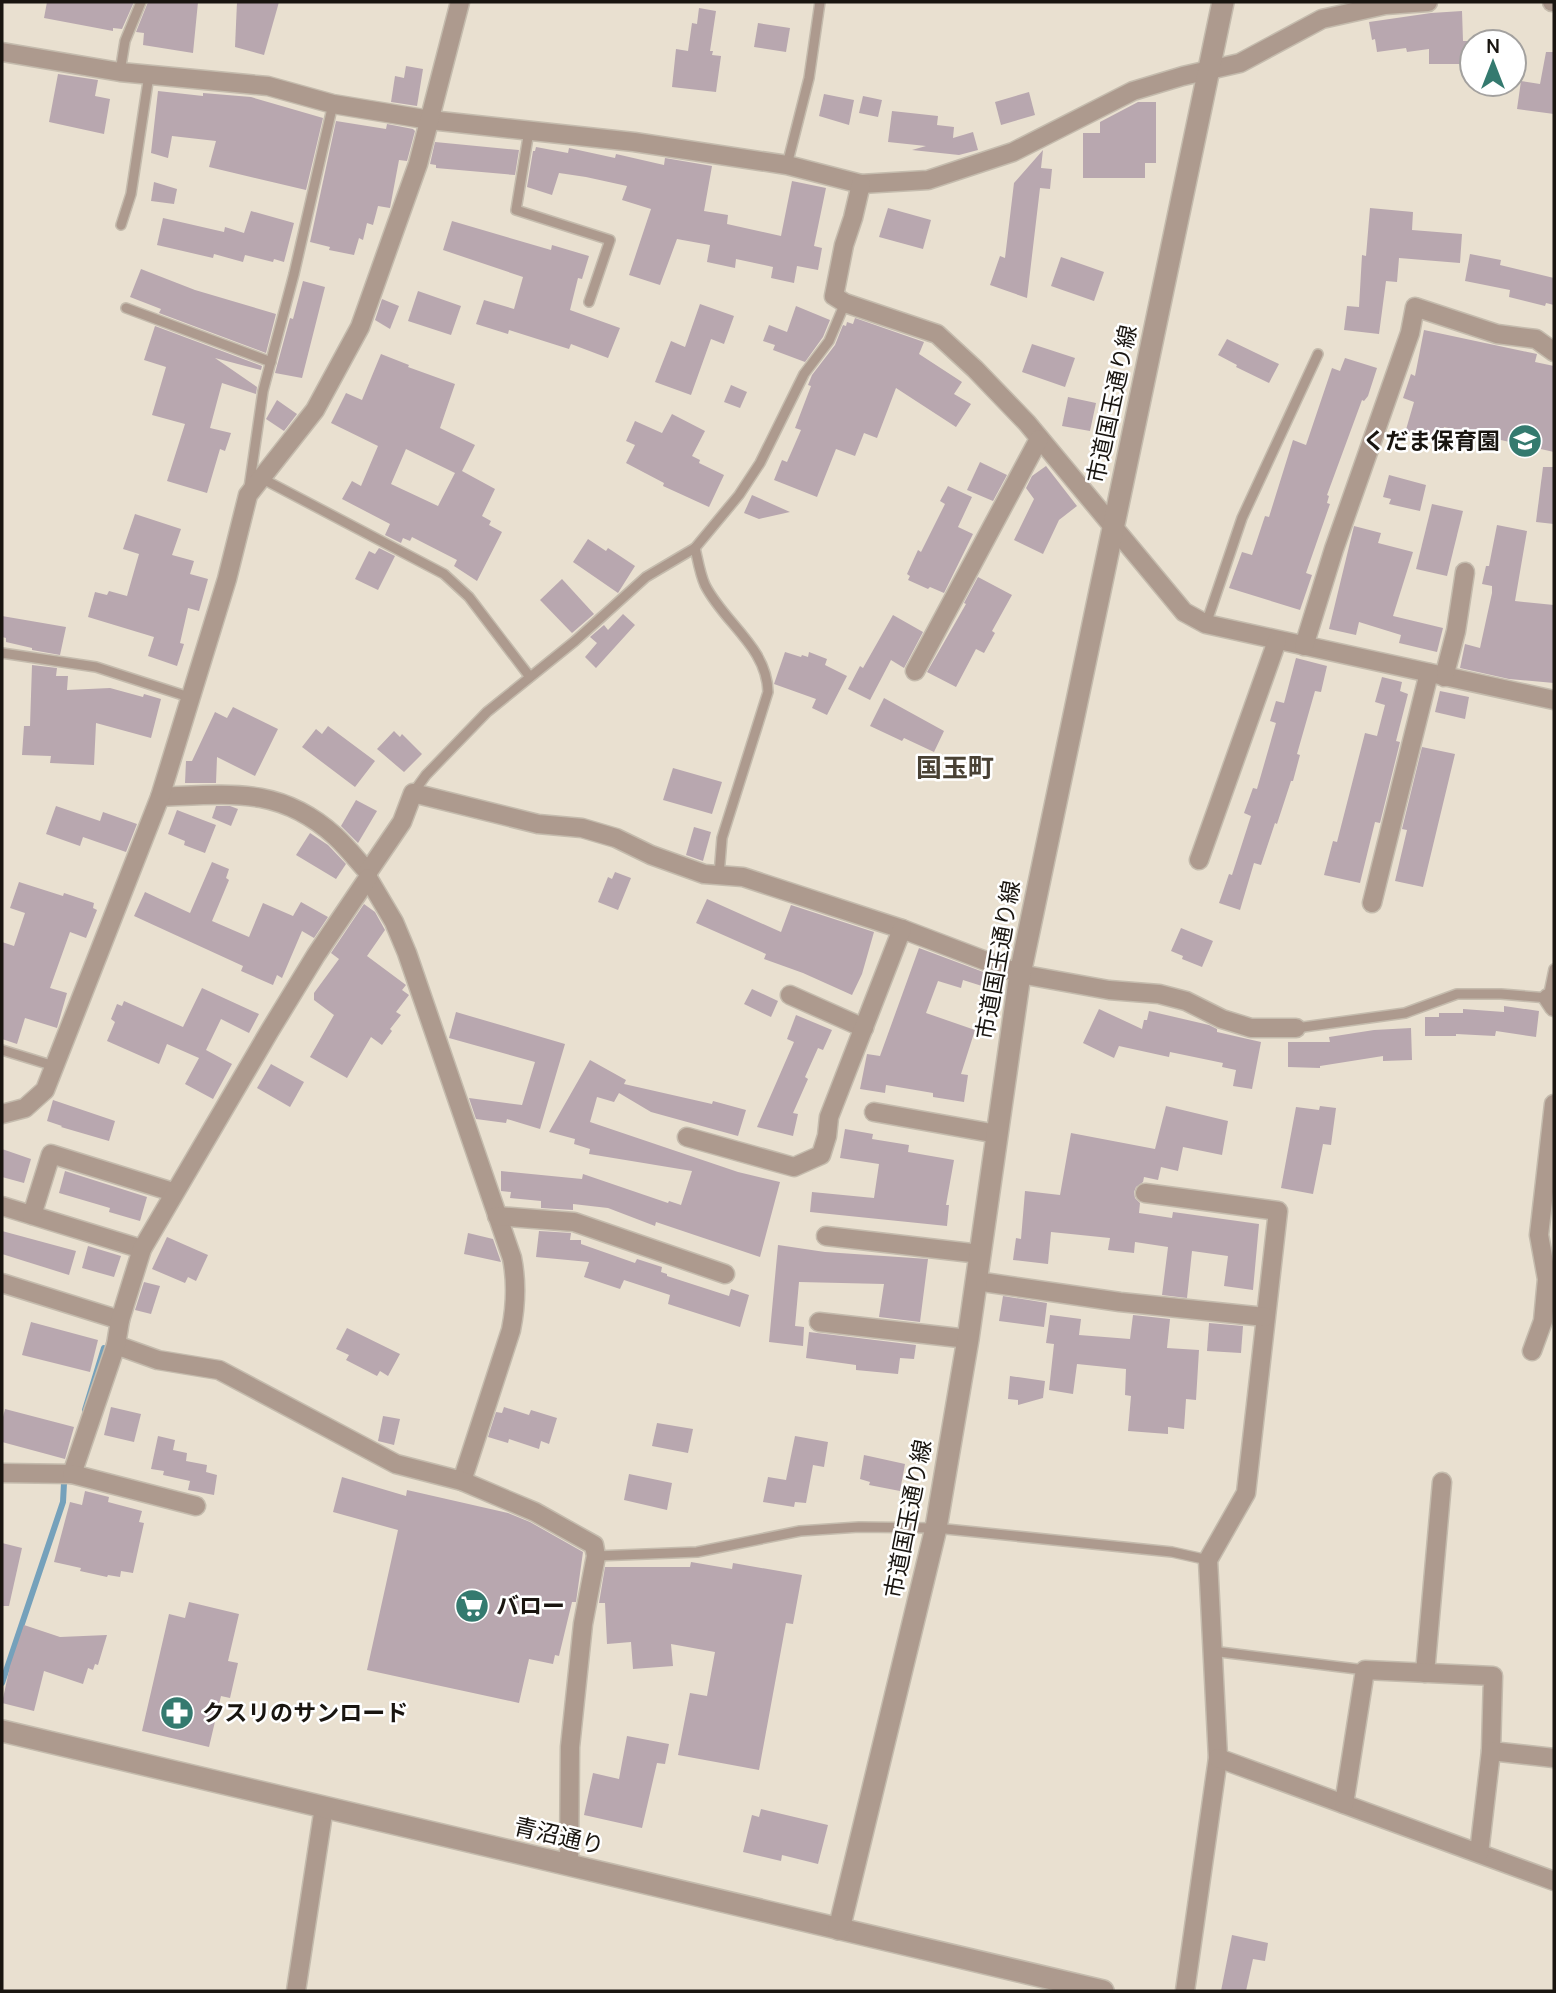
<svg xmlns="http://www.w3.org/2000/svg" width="1556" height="1993" font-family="Manrope,'Noto Sans JP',sans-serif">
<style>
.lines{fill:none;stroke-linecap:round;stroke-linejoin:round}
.stream{stroke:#75a1bb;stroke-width:6}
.building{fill:#b8a7af;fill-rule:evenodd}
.service-casing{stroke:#c4bbad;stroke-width:12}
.minor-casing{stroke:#c4bbad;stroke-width:21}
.tertiary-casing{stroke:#c4bbad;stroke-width:24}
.service{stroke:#ad9a8e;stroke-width:9}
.minor{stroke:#ad9a8e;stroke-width:18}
.tertiary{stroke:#ad9a8e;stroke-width:21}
.labels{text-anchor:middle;stroke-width:5;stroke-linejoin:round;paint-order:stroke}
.street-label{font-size:23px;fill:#191510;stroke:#fff}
.poi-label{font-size:23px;font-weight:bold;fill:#191510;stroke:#fff;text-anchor:start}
.quarter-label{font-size:26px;font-weight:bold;fill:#494134;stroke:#fff}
</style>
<rect width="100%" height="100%" fill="#e9e0d0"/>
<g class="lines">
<g class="stream">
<path d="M85 1410 104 1348"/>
<path d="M2 1683 63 1502 64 1483"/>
</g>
</g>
<g class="building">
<path d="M47 2H134L122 29 113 28V31L44 18Z"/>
<path d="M148 2H198L193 53 143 45 144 33 136 32Z"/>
<path d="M237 2H279L264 55 235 47Z"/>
<path d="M699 8 716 11 710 51H713L712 55 721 56 716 92 672 87 676 49 688 51 692 23 697 24Z"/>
<path d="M1462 11 1463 41H1472V64H1429V49L1407 52 1406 48 1377 52 1375 39 1372 40 1369 22 1431 13Z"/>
<path d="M758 23 790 28 786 52 754 47Z"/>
<path d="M1546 52H1554V114L1517 109 1521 81 1540 84Z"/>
<path d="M406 66 423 69 417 106 391 102 395 76 404 78Z"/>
<path d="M58 74 98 80 95 96 110 99 104 134 49 122Z"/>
<path d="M158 91 203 96V93L251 97 323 118 306 190 209 167 216 141 172 136 168 158 151 153Z"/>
<path d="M1029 92 1035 115 1001 125 995 102Z"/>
<path d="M824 94 854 100 849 125 819 116Z"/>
<path d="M863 96 882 100 878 117 859 113Z"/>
<path d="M1138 102H1156V163H1145V178H1083V133H1100V122Z"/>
<path d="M892 111 938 116 937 125 954 127 953 138 973 132 978 150 959 155 912 150 926 146 888 142Z"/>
<path d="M336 121 386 129 387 124 413 129 415 131 407 161 399 160 390 208 378 206 373 225 367 223 363 240 359 238 354 255 329 250 330 247 310 242Z"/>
<path d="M435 142 519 150 515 175 436 168V165L430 164Z"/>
<path d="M536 147 568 153 569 148 615 158 616 154 664 165 665 158 712 166 704 211 728 215 727 224 781 236 792 181 826 188 814 246 822 248 818 270 797 266 794 283 771 278 773 267 736 259 735 268 707 262 710 245 677 239 660 285 629 275 651 209 622 200 627 186 586 177 559 173 552 195 527 187 533 151H535Z"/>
<path d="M1043 150 1041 168 1052 169 1050 189 1040 188 1027 298 990 285 1000 256 1005 258 1014 183Z"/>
<path d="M154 182 177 189 174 204 151 201Z"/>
<path d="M888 208 931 220 923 249 879 237Z"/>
<path d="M1370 208 1413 212 1412 230 1462 234 1460 263 1399 258 1397 282 1386 281 1379 334 1344 330 1347 306 1359 307 1362 255 1366 256Z"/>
<path d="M251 211 294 223 284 262 274 259 273 262 245 255 243 262 214 254 213 258 157 245 163 218 224 232 225 227 244 233Z"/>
<path d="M452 221 551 250 552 245 589 256 582 279 578 278 570 310 620 328 608 358 571 344 569 349 509 330 508 334 476 324 484 300 514 309 523 277 443 250Z"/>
<path d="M1470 254 1501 260 1500 265 1554 278V305L1546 303 1545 306 1509 297 1510 290 1465 281Z"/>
<path d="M1061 257 1104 272 1094 301 1051 286Z"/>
<path d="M141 269 195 290 276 314 266 353 159 313 161 309 130 297Z"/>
<path d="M303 281 325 287 302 378 275 373 290 318 293 319Z"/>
<path d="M418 291 461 306 451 335 408 321Z"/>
<path d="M382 299 399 306 390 329 375 320Z"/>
<path d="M700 304 734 316 724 344 711 339 691 395 655 382 671 341 685 347Z"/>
<path d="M796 306 830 320 823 337 805 362 773 350 775 345 763 341 769 325 787 332Z"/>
<path d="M855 318 924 342 919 354 962 382 954 394 971 404 956 427 896 388 877 438 864 433 855 456 836 449 817 497 774 480 782 460 787 462 801 430 795 428 811 386 808 385 812 375 835 345 843 325 846 326 847 322 853 324Z"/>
<path d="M155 326 262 366 261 370 215 358 257 387 256 394 222 383 210 428 231 433 225 451 220 449 207 493 167 481 185 424 152 415 166 367 144 360Z"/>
<path d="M1424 330 1537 354 1535 362 1554 366V452L1444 427 1439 442 1405 433 1414 402 1403 398 1411 374 1415 376Z"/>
<path d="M1227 339 1279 364 1269 383 1236 367 1237 365 1218 355Z"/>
<path d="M1032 344 1075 358 1065 387 1022 372Z"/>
<path d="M381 354 409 365 408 367 455 384 440 428 475 445 462 471 495 489 482 516 491 521 489 525 502 532 477 581 454 566 457 560 412 537 410 541 403 538 401 543 385 535 390 524 342 499 352 481 361 486 378 446 331 423 346 393 362 400ZM406 449 455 473 438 506 391 484Z"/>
<path d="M1345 358 1377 368 1368 396 1364 401 1362 400 1327 495 1329 496 1327 503 1330 504 1306 573 1312 575 1300 610 1229 588 1242 552 1252 555 1265 516 1269 517 1293 440 1306 445 1332 368 1340 371Z"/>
<path d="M731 385 747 392 740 408 724 402Z"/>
<path d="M1068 397 1096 403 1090 431 1062 426Z"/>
<path d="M277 400 297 414 284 431 266 419Z"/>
<path d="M672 414 705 431 692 456 700 460 699 463 724 475 709 507 663 486 664 483 626 463 635 445 626 441 635 421 662 433Z"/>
<path d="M980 462 1007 475 993 501 967 490Z"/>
<path d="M1046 466 1077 506 1059 520 1043 554 1014 540 1034 499 1026 488 1032 476Z"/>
<path d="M1543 467H1554V524L1536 522Z"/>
<path d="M1389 475 1426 485 1420 511 1389 504 1391 499 1383 497Z"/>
<path d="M948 486 972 497 958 527 973 534 944 593 930 587 928 589 908 580 910 576 907 574 918 550 921 552 945 504 940 501Z"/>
<path d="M752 495 790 512 759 519 744 513Z"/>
<path d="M1432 504 1463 511 1447 576 1416 569Z"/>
<path d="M135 514 181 529 172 555 194 561 190 574 208 579 199 611 188 608 180 643 184 644 177 666 148 656 154 637 88 617 95 592 107 595 109 591 127 596 139 554 123 549Z"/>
<path d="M1497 525 1527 531 1515 601 1554 605V683L1509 679 1460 668 1465 644 1480 648 1492 593V586L1482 584 1486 566H1489Z"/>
<path d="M1354 526 1381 533 1378 543 1413 552 1393 616 1443 628 1437 652 1399 643 1401 635 1359 622 1356 635 1329 629Z"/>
<path d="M588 539 606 551 608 548 635 566 618 593 573 562Z"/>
<path d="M379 548 395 556 378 590 355 579 369 551 375 554Z"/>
<path d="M978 577 1012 595 992 631 995 633 984 653 976 649 956 687 927 672 966 604 964 603Z"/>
<path d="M562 579 594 614 572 633 540 600Z"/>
<path d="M623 614 635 625 596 668 585 657 597 643 590 637 604 625 608 630Z"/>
<path d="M893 615 923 632 904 668 891 660 870 700 848 689 860 666 863 668Z"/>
<path d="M2 616 66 627 60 655 32 650V648L6 642V638L2 637Z"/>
<path d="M785 652 801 657 802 655 808 657 809 652 827 659 825 665 847 676 827 715 812 708 816 699 774 684Z"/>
<path d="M1296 658 1327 666 1321 692 1315 691 1297 754 1300 755 1293 781H1291L1277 824 1275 823 1261 865 1254 863 1240 910 1219 903 1229 874 1232 875 1251 816 1244 813 1253 788 1257 789 1276 723 1270 721 1276 701 1284 703Z"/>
<path d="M32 665 57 668 56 676H68L67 690 110 688 143 697 144 694 161 699 151 738 96 723 94 765 50 763 51 756 22 755 24 726H30Z"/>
<path d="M1382 677 1402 682 1400 691 1408 694 1396 741 1400 742 1380 823 1375 822 1360 883 1324 875 1333 841 1337 842 1365 733 1377 736 1385 705 1375 702Z"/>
<path d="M1440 691 1469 697 1465 719 1435 712Z"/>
<path d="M884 698 944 731 934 752 904 738 902 741 870 726Z"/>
<path d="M233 707 278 729 255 776 217 757 216 783H185L186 761H192L215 712 227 718Z"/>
<path d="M328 726 375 761 355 787 302 747 316 729 322 734Z"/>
<path d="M394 731 400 737 402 734 422 754 404 772 377 749Z"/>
<path d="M1422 747 1455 754 1423 887 1395 881 1407 830 1402 829Z"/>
<path d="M673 768 722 782 712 814 663 800Z"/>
<path d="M356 800 377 811 358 843 341 826Z"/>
<path d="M56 806 100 821 103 812 137 824 126 852 83 837 80 846 46 834Z"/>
<path d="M216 806H230L238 809 231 826 212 818Z"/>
<path d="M177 810 216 825 205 853 184 845 185 841 168 834Z"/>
<path d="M694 827 711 832 703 861 686 855Z"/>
<path d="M310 833 328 845 346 864 336 879 296 855Z"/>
<path d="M212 862 229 869 226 878 229 880 212 921 249 937 263 903 293 916 301 902 328 917 314 938 302 931 282 978 277 975 273 985 241 971 243 966 134 916 145 892 190 913Z"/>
<path d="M615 872 631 878 618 910 598 902 608 877 612 879Z"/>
<path d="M19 882 63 896 64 893 94 903 93 908 97 910 86 938 70 932 50 988 67 993 57 1028 25 1018 17 1044 2 1039V942L14 946 25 913 10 908Z"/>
<path d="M707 899 781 932 791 905 874 932 862 974 852 995 803 973 764 959 766 954 696 923Z"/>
<path d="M364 904 375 912 385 930 367 956 406 985 402 990 409 995 396 1012 401 1015 390 1029 392 1031 382 1045 371 1037 347 1078 310 1057 334 1015 314 1000V993L339 959 331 953Z"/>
<path d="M1181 928 1213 941 1202 967 1182 959 1183 956 1171 951Z"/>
<path d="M919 948 986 973 982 986 963 980 961 988 938 981 926 1013 975 1030 961 1074 968 1075 964 1102 933 1097V1093L886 1085 885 1093 860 1089 867 1054 880 1056Z"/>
<path d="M202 988 259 1014 249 1033 221 1019 206 1050 232 1064 213 1099 185 1084 199 1058 167 1044 159 1064 107 1041 115 1022 111 1019 117 1004 122 1006 124 1001 183 1027Z"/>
<path d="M752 989 778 1001 771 1017 744 1004Z"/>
<path d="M1504 1006 1539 1011 1536 1037 1496 1031 1495 1036 1456 1034V1036H1425V1017H1439V1013H1463V1009L1504 1012Z"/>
<path d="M1099 1009 1142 1029 1144 1020H1147L1149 1011 1209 1025 1217 1029V1032L1261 1042 1252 1089 1233 1086 1236 1070 1222 1067 1223 1063 1170 1052 1169 1057 1119 1046 1114 1058 1083 1043Z"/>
<path d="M456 1012 565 1044 540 1129 507 1119 506 1123 476 1119 469 1098 522 1105 535 1062 449 1038Z"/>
<path d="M796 1015 832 1030 823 1050 818 1048 805 1077 808 1079 793 1113 798 1114 793 1136 757 1127 794 1042 787 1039Z"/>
<path d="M1411 1028 1412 1060 1383 1061V1056L1320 1066V1068L1288 1067V1042H1330L1329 1037 1374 1030Z"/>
<path d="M590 1060 626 1080 624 1084 712 1104 713 1101 746 1110 738 1136 651 1112 619 1093 614 1102 597 1097 590 1122 738 1172 780 1182 760 1257 656 1222 655 1226 608 1208 573 1204V1210L541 1208V1201L510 1198 511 1192 501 1191V1171L582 1179 583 1174 668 1203 669 1201 681 1205 692 1171 589 1154 590 1149 574 1144 575 1139 549 1132Z"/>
<path d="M271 1064 304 1082 290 1107 257 1088Z"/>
<path d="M53 1100 115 1121 109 1141 61 1127 62 1126 47 1121Z"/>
<path d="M1166 1106 1228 1121 1222 1155 1183 1147 1178 1171 1161 1167 1158 1180 1144 1177 1143 1182 1136 1187 1134 1192 1135 1198 1140 1203 1139 1213 1172 1218 1173 1212 1259 1224 1253 1290 1224 1286 1228 1256 1192 1251 1187 1298 1162 1295 1168 1247 1135 1242 1134 1253 1108 1250 1110 1238 1051 1232 1048 1264 1013 1260 1016 1238 1021 1239 1025 1191 1060 1195 1071 1133 1155 1149Z"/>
<path d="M1320 1106 1336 1108 1331 1145 1323 1144 1313 1194 1281 1188 1296 1107 1319 1110Z"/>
<path d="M845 1129 873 1134 872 1139 909 1145 908 1152 954 1160 946 1205H949L947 1226 810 1212 812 1192 874 1198 879 1164 840 1158Z"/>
<path d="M2 1149 31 1159 24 1183 2 1177Z"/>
<path d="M65 1171 147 1197 140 1221 109 1212 110 1208 59 1193Z"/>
<path d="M2 1231 76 1251 69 1275 2 1254Z"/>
<path d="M539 1231 571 1233 570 1240H581V1244L635 1263 637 1259 662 1267 661 1272 667 1274V1276L729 1296 731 1289 749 1295 740 1327 668 1304 670 1295 624 1280 620 1289 584 1277 589 1262 536 1257Z"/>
<path d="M468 1233 493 1239 501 1262 464 1254Z"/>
<path d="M167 1237 208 1255 196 1281 188 1277 185 1283 152 1269Z"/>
<path d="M778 1245 825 1252 928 1259 920 1322 879 1317 884 1284 799 1282 795 1326 804 1327 803 1346 769 1342Z"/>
<path d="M88 1246 121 1256 114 1277 82 1268Z"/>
<path d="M144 1282 160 1286 151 1314 135 1310Z"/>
<path d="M1003 1296 1047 1303 1044 1327 999 1321Z"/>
<path d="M1050 1315 1081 1319 1079 1335 1130 1339 1133 1315 1170 1319 1167 1348 1199 1350 1196 1400 1186 1399 1184 1429 1168 1427V1434L1128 1431 1131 1396 1125 1395 1126 1369 1077 1364 1073 1394 1049 1390 1054 1344 1046 1343Z"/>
<path d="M31 1322 98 1340 90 1372 22 1355Z"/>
<path d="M1209 1323 1243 1326 1241 1353 1207 1351Z"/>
<path d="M347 1328 400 1354 388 1376 380 1371 377 1376 346 1360 349 1355 336 1349Z"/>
<path d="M809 1332 916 1345 914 1359 900 1358 898 1374 856 1370V1365L806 1358Z"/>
<path d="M1010 1376 1045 1381 1043 1398 1018 1405V1400L1008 1399Z"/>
<path d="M111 1407 141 1414 134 1442 104 1435Z"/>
<path d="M504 1407 529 1415 531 1410 557 1418 549 1444 541 1441 539 1449 509 1439 508 1443 488 1437 496 1412 502 1413Z"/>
<path d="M5 1409 74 1427 65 1459 2 1442V1421Z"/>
<path d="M383 1416 400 1419 394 1445 378 1441Z"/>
<path d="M657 1423 693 1429 688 1453 652 1446Z"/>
<path d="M158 1436 175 1440 173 1450 187 1453 186 1461 207 1465 206 1472 217 1475 214 1495 188 1490 190 1481 163 1475 164 1471 151 1469Z"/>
<path d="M795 1436 828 1442 824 1467 813 1465 806 1503 795 1502 794 1507 763 1502 768 1477 786 1480Z"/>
<path d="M864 1455 905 1464 900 1491 869 1485 870 1482 860 1479Z"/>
<path d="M629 1474 672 1483 667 1510 624 1500Z"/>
<path d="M342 1477 406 1496 407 1490 508 1513 530 1522 583 1552 576 1602H572L559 1656 555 1655 553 1664 529 1659 519 1703 367 1670 398 1530 333 1512Z"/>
<path d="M85 1491 109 1497 108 1502 142 1511 139 1522 144 1523 133 1573 121 1571 120 1577 108 1575 107 1577 80 1571 81 1568 54 1562 70 1502 82 1505Z"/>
<path d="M2 1543 22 1548 9 1606H2Z"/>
<path d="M691 1562 732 1569 733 1563 802 1575 793 1624 786 1623 759 1770 678 1755 690 1693 707 1696 715 1652 671 1644 673 1666 633 1669 631 1642 607 1644 605 1603H599L605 1567H690Z"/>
<path d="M189 1602 239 1614 228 1661 238 1663 230 1698 221 1696 209 1747 142 1731 169 1614 185 1618Z"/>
<path d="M24 1625 60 1637 107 1635 98 1665 95 1664 93 1670 88 1668 83 1684 44 1671 34 1711 2 1703 10 1666Z"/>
<path d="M627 1736 669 1744 665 1764 657 1763 642 1828 584 1815 593 1773 619 1779Z"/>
<path d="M761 1809 828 1825 818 1864 782 1855 781 1861 743 1852 752 1815 759 1817Z"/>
<path d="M1232 1935 1268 1943 1265 1961 1253 1959 1246 1991H1221Z"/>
</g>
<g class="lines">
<g class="service-casing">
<g id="service">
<path d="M120 72 125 41 141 2"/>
<path d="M529 131 516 210 610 240 589 302"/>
<path d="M787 165 809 78 820 2"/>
<path d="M121 225 131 194 149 75"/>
<path d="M126 308 271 362"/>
<path d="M261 478 444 574 469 597 530 677"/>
<path d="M249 488 263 391 294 274 333 104"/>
<path d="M695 548C698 561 700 574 705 585 724 623 767 647 768 692L722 838 719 875"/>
<path d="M1206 624 1242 518 1318 354"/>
<path d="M2 653 96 667 189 697"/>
<path d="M413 793 426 775 487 712 575 641 646 577 695 548 739 495 760 463 804 374 829 341 845 303"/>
<path d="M1296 1028 1405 1013 1457 994H1501L1548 998 1554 969"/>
<path d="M2 1050 54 1066"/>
<path d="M596 1556 697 1552 800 1531 859 1527 936 1528 1172 1552 1208 1560"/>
<path d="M1212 1651 1365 1670"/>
</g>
</g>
<g class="minor-casing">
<g id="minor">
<path d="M1552 2H1554"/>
<path d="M2 52 120 72 268 86 333 104 430 120 634 142 787 165 861 184 928 180 1013 152 1133 91 1183 76 1240 63 1322 19 1385 5 1428 2"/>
<path d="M861 184 853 218 844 245 834 296 845 303 937 334 975 369 1027 423 1184 612 1206 624 1554 700"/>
<path d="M1304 646 1334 549 1410 333 1415 307 1497 334 1536 339 1554 352"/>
<path d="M915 671 1039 439"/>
<path d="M1444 677 1456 631 1465 572"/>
<path d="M160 797C229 794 280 786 335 836 347 847 357 860 368 872V878L394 922 407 953 512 1258C517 1283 516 1305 511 1330L462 1481"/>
<path d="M1199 860 1277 641"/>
<path d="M368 872 402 822 413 793 538 824 582 828 616 838 651 855 704 874 743 877 902 929 1020 974 1109 990 1159 994 1186 1001 1222 1019 1251 1028H1296"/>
<path d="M1372 903 1429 673"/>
<path d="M790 995 864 1028"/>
<path d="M1548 998 1554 1007"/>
<path d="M874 1112 997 1134"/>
<path d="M2 1114 25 1108 45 1090 160 797 227 579 248 495 315 410 360 327 418 164 460 2"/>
<path d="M687 1137 794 1167 821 1155 827 1136 829 1117 902 929"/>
<path d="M1145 1193 1278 1211 1246 1493 1208 1560 1218 1758 1185 1991"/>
<path d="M2 1206 142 1249"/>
<path d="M32 1215 51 1154 173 1192"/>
<path d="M497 1216 574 1222 725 1274"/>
<path d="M826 1236 980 1254"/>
<path d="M976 1281 1120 1302 1265 1317"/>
<path d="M2 1283 120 1320"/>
<path d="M819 1322 968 1339"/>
<path d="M116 1345 158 1360 219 1370 396 1464 462 1481 535 1512 594 1545 596 1556 583 1624 570 1747 569 1865"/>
<path d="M1532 1351 1543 1321 1547 1279 1539 1235 1554 1104"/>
<path d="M2 1473 72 1474 116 1345 120 1320 142 1249 269 1032 316 955 368 878"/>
<path d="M72 1474 196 1506"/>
<path d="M1425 1673 1442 1482"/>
<path d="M1218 1758 1554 1881"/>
<path d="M1344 1804 1365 1670 1493 1676 1491 1751 1554 1758"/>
<path d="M1479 1853 1491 1751"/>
<path d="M296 1991 324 1807"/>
</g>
</g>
<g class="tertiary-casing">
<g id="tertiary">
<path d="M2 1731 1103 1991"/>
<path d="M839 1929 936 1528 968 1339 1020 974 1223 2"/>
</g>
</g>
<use href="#service" class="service"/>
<use href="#minor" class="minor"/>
<use href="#tertiary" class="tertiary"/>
</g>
<defs>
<g id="school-disc" transform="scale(1.75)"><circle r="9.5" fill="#347a6f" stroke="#fff"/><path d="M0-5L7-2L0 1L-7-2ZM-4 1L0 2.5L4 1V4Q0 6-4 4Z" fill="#fff"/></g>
<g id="supermarket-disc" transform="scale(1.75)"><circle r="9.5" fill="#347a6f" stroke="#fff"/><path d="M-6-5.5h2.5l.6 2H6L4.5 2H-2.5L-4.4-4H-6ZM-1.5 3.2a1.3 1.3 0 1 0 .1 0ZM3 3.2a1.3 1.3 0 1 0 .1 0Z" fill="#fff"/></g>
<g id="pharmacy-disc" transform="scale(1.75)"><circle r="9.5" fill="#347a6f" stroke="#fff"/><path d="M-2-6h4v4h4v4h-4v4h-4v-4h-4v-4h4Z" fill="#fff"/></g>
</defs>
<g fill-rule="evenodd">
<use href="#school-disc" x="1525" y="441"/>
<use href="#supermarket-disc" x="472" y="1606"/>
<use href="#pharmacy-disc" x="177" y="1713"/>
</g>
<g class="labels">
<g class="street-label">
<text transform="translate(1112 404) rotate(-78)" y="8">市道国玉通り線</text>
<text transform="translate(998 960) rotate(-80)" y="8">市道国玉通り線</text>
<text transform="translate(908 1519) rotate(-79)" y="8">市道国玉通り線</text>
<text transform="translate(559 1836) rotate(13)" y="8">青沼通り</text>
</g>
<g class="poi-label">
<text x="1500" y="449" text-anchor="end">くだま保育園</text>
<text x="496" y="1614">バロー</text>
<text x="202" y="1721">クスリのサンロード</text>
</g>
<g class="quarter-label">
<text x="955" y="777">国玉町</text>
</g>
</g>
<rect width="1556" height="1993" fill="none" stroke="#191510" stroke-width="7"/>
<g transform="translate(1493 63)"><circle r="33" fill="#ffffff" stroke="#a3a19f" stroke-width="2"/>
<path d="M0-5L12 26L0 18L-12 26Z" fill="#347a6f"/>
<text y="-10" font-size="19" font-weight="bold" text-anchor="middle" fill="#191510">N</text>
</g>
</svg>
